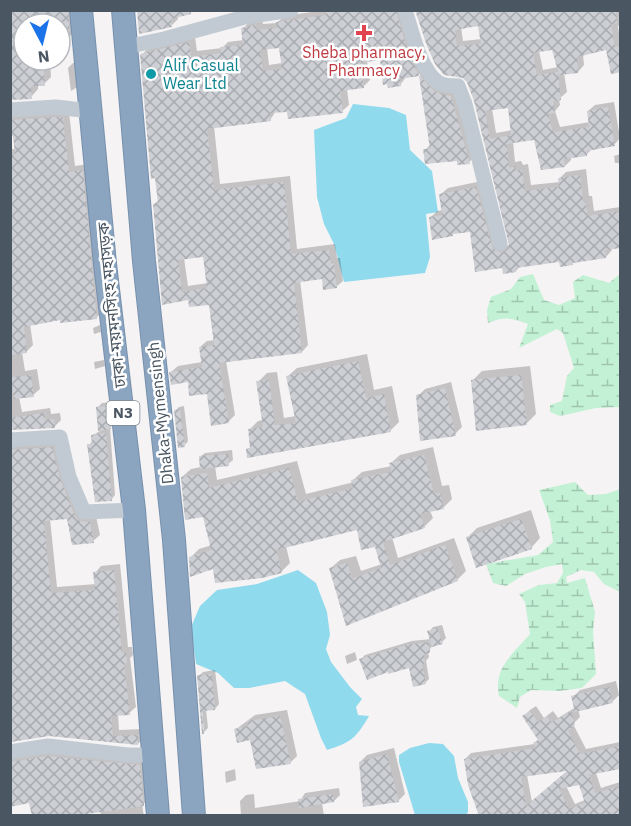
<svg xmlns="http://www.w3.org/2000/svg" width="631" height="826" font-family="'IBM Plex Sans','Noto Sans Bengali',sans-serif">
<style>
.wetland{fill:url(#wetland-marsh)}
.water{fill:#90daee}
.shadow{fill:#0003;fill-rule:evenodd}
.building{fill:url(#building-cross-hatch);fill-rule:evenodd}
.lines{fill:none;stroke-linecap:round;stroke-linejoin:round}
.highway-casing{stroke:#7690ad;stroke-width:24}
.minor{stroke:#c1cad2;stroke-width:15}
.highway{stroke:#8ba5c1;stroke-width:22}
.health-dot{fill:#e0444e;stroke:#fff;stroke-width:2}
.culture-dot{fill:#0f9aa8;stroke:#fff;stroke-width:2}
.labels{text-anchor:middle;stroke-width:5;stroke-linejoin:round;paint-order:stroke}
.shield{fill:#fff;stroke:#808990;stroke-width:1.5}
.shield-label{font-size:15px;font-weight:bold;fill:#4a5661}
.health-label{font-size:16px;fill:#be3a42;stroke:#fff}
.culture-label{font-size:16px;fill:#0d838f;stroke:#fff;text-anchor:start}
.street-label{font-size:16px;fill:#4a5661;stroke:#fff}
</style>
<defs>
<pattern id="wetland-marsh" width="20" height="14" patternUnits="userSpaceOnUse" patternTransform="scale(1.5)"><rect width="20" height="14" fill="#c3f1d5"/><path d="M1 5h8M5 5V1M11 12h8M15 12V8" fill="none" stroke="#a0c6b0"/></pattern>
<pattern id="building-cross-hatch" width="8" height="8" patternUnits="userSpaceOnUse" patternTransform="scale(1.5)"><rect width="8" height="8" fill="#cdcfd5"/><path d="M0 0l8 8M0 8l8-8" fill="none" stroke="#a8abb0"/></pattern>
</defs>
<rect width="100%" height="100%" fill="#f5f3f3"/>
<g class="wetland">
<path d="M533 274 544 300 559 305 575 298 573 282 583 275 609 283 620 274V407L596 408 560 416 550 412V405L562 401 567 376 574 368 563 333 557 329 519 348 528 324C512 317 504 317 488 323L487 310 491 297 511 289 520 277Z"/>
<path d="M575 482 588 495 606 494 620 489V592L604 584 594 572 581 570 566 577 567 583 585 578 595 612 593 632 596 674 582 688 559 691 531 690 520 697 517 708 499 696C493 668 513 654 530 634L525 602 519 594 539 585 557 583 563 573 562 564 546 567 525 574 506 586 493 583 486 564 538 555 553 542 550 520 539 490Z"/>
</g>
<g class="water">
<path d="M353 104 389 108 406 115 410 150 432 171 438 212 426 214 430 257 425 273 344 282 334 244 324 224 317 197 314 130 346 118Z"/>
<path d="M298 570 316 583 327 612 330 635 326 649 331 662 350 687 362 699 356 707 358 715 369 716C356 738 352 742 327 750L321 738 305 694 285 681 249 688H234L218 673 196 664 191 627 200 606 217 590 257 584Z"/>
<path d="M429 743 443 744 454 756 458 778 468 802V812L466 815H415L399 762V755L410 748Z"/>
</g>
<g class="shadow">
<path d="M10 10H75L77 30 69 37 60 38V24H24V60H50L51 77 44 84H38V89L31 97Z"/>
<path d="M138 10H198L178 16V19L172 25Z"/>
<path d="M325 10H403L419 57 457 90 476 156 469 162 425 150 431 144 420 74 406 77 400 85 382 58 367 61 370 80 364 86 347 89 349 105 342 111H276L270 120 214 126 220 184 290 176 297 249 335 244 337 258H340L343 281 336 287 323 278 300 280 308 345 302 352 226 361 235 415 228 422 208 392 171 372 178 366 202 362 200 347 207 341 215 340 211 304 190 298 164 303 154 204 159 200 142 55 148 48 195 37 197 51 222 48 228 42 244 40 243 29 249 22 262 20 263 24 277 23 284 16ZM280 46 282 63 269 65 267 48ZM205 255 208 283 188 286 184 258Z"/>
<path d="M417 10H620V25L618 26 620 40V70L607 49 583 54 584 65 578 72 564 73 567 92 559 99 560 105 555 111 560 127 590 122 588 111 595 105 614 102 620 138 614 145 593 148 587 154 571 157V160L565 166 535 138 513 141 515 162 521 161 523 165 528 164 531 185 560 182V178L566 172 586 169 589 196H592L594 211 620 207V247L612 248V250L606 257 575 261 572 264 560 260 520 266 516 271 503 266 471 230 430 218 437 211 443 210 441 194 448 188 482 181 499 243 511 246 476 101 468 82ZM480 25 482 39 463 41 461 27ZM554 49 558 67 543 70 539 51ZM509 106 512 130 496 133 492 109Z"/>
<path d="M73 63H77L79 86 71 91 68 68Z"/>
<path d="M10 111 69 112 75 166 89 164 103 311 96 318H61L30 324 33 345 27 351 22 352 25 371 37 369 40 389 33 395 19 397 22 412 50 408 51 414 60 413 61 420 55 426 10 429V149H16L14 134 10 135Z"/>
<path d="M620 154V163H615L614 156Z"/>
<path d="M100 325 101 332 94 334 93 328Z"/>
<path d="M367 354 374 390 392 386 399 422 391 430 248 450 251 446 249 430 258 421 263 420 258 382 267 373 277 372 284 418 296 416 288 376 297 368Z"/>
<path d="M104 360 105 366 95 369 94 362Z"/>
<path d="M530 366 536 414 526 424 472 381 482 371Z"/>
<path d="M451 382 462 427 455 434 418 396 425 389Z"/>
<path d="M112 402 115 423 110 428 115 495 111 500 89 445 93 440V435L100 431 97 408 102 403Z"/>
<path d="M184 406 188 441 185 445 175 411 179 407Z"/>
<path d="M10 441H58L65 472 96 516 100 535 93 541 69 517 50 519 57 587 96 584 95 573 101 566 120 564 128 647H132L133 655 130 658 136 707 129 713 118 714 119 730 144 729V737L138 744 47 735 10 742Z"/>
<path d="M433 447 442 486 449 485 452 499 443 508 430 511 433 518 424 527 392 537 398 558 454 538 466 571 457 580 347 624 331 568 340 560 356 556 361 571 382 564 376 545 358 528 286 546 290 563 281 572 215 568 190 558 199 549 212 545 205 516 182 477 191 469 201 467 200 457 205 453 232 450 233 460 228 464 215 466 217 480 297 461 306 494 354 482 353 480 362 472 392 466 391 463 400 455Z"/>
<path d="M531 510 540 538 531 548 467 538 477 528Z"/>
<path d="M442 625 446 638 442 642 433 645 428 652 429 657 426 661 429 679 425 683 411 666 361 659 365 655 412 641 431 639 429 632 433 627Z"/>
<path d="M355 652 357 660 347 664 345 656Z"/>
<path d="M215 670 219 704 215 709H206L208 728 204 732 199 676 203 672Z"/>
<path d="M616 681 619 695 612 702 578 709 580 717 573 724 586 749 620 742V767L596 773 601 788 620 782V816H480L465 759 471 753 535 744 540 739 524 716 530 710 536 706 544 718 553 711 558 718 576 707 573 697 580 690ZM570 769 532 802 527 775ZM580 784 585 800 575 804 566 786Z"/>
<path d="M287 710 297 756 291 762 235 730 255 715Z"/>
<path d="M394 748 405 794 398 801 360 762 367 755Z"/>
<path d="M56 750 147 759 150 798 142 805 144 816H101L100 810 78 813 79 816H34L25 776 10 805V757Z"/>
<path d="M235 769 236 780 226 783 225 772Z"/>
<path d="M339 788 340 795 334 801 322 803 324 816H239L241 815 240 801 246 795 254 794 255 808 300 801 305 793Z"/>
</g>
<g class="building">
<path d="M10 10H68L70 38 60 40V24H24V60H43L45 86H31L32 99 10 100Z"/>
<path d="M137 10H191V14L171 19 172 27 139 34Z"/>
<path d="M326 10H396L408 53 419 75 435 92 451 96 470 164 457 165V161L425 164 423 149H430L419 76 400 79 401 86 388 88 387 84 383 85 380 60 360 63 364 88 340 91 343 113 288 119 287 112 270 113 271 121 207 129 214 190 284 182 291 254 329 250 331 264 334 263 337 288 323 290 322 279 294 283 302 353 219 363 229 423 211 426 207 394 189 396 188 382 171 385 169 372 202 367 199 347 214 345 209 305 189 307 188 300 162 305 153 204 158 203 155 178 151 179 140 54 189 42 191 57 221 53 220 47 243 45 241 28 256 25 257 30 277 28 276 22 326 15ZM279 48 282 69 263 71 260 50ZM203 257 207 288 182 292 178 260Z"/>
<path d="M415 10H616L617 23 611 24 615 47 621 45V72L611 74 606 50 577 57 578 73 559 75 552 50 533 53 537 75 558 72 561 100 553 101 555 113 548 114 553 132 589 127 587 111 608 107 615 146 587 151V156L564 159 565 167 541 170 534 140 507 144 509 168 515 166 516 171 522 170 525 191 559 187 558 178 580 175 583 202 585 201 588 216 621 211V248L605 250 606 258 573 263V265L560 267 559 262 516 268V272L503 274 502 268 475 272 470 232 453 234V236L432 240 429 217 442 215 439 194 476 187 493 249 502 253 506 250 509 245 474 101 467 82 463 78 444 75 435 64 427 46ZM478 26 481 44 457 46 455 30ZM508 108 511 135 490 139 485 111Z"/>
<path d="M56 117 65 118 63 120 69 172 83 170 97 319 60 323V320L24 327 27 353 10 355V155H15L13 136H10V120Z"/>
<path d="M358 361 366 398 384 394 391 432 247 458 246 449 250 448 248 429 263 427 256 381 269 380 275 425 296 423 286 376Z"/>
<path d="M31 375 34 397 14 399 11 377Z"/>
<path d="M521 375 527 425 476 431 471 380Z"/>
<path d="M445 388 456 436 420 441 416 395Z"/>
<path d="M108 406 111 429 98 431 96 407Z"/>
<path d="M180 409 185 447 178 448 174 410Z"/>
<path d="M44 413 45 420 54 419 55 428 10 430V418Z"/>
<path d="M106 433 112 501 95 502 87 444H92L91 435Z"/>
<path d="M52 447 60 479 75 516 79 521 90 522 94 543 72 545 67 519 44 521 51 593 95 590 93 572 114 570 122 653H126L127 663 124 664 130 715 111 716 113 736 138 735V745L49 736 11 742 10 466 12 465 11 450Z"/>
<path d="M228 454 229 466 200 469 199 456Z"/>
<path d="M424 455 434 494 440 493 444 509 420 514 425 528 383 542 390 565 445 545 458 581 346 626 329 568 347 563 352 579 381 568 375 547 361 550 357 530 276 550 282 573 262 578 215 583 213 569 190 577 189 557 211 550 203 517 185 520 181 477 207 473 209 488 289 468 298 502 353 488 351 480 392 472 389 463Z"/>
<path d="M521 519 532 549 476 568 466 537Z"/>
<path d="M437 628 443 644 432 647 427 631Z"/>
<path d="M429 642 430 653 424 654 425 663 422 664 426 684 413 687 409 668 388 674V672L367 680 359 659 407 645Z"/>
<path d="M212 674 215 710 202 711 204 734H202L197 675Z"/>
<path d="M609 687 613 703 575 712 571 696Z"/>
<path d="M530 711 538 722 547 716 551 723 571 711 575 725 568 731 580 754 621 746V758L618 759 620 769 589 775 595 793 621 786V816H479L468 785 464 759 537 748 533 743 538 740 522 716ZM567 771 555 781 526 806 521 777ZM579 785 585 803 569 809 559 789Z"/>
<path d="M280 716 291 764 256 769 250 740 237 743 234 729 248 726 247 721Z"/>
<path d="M387 754 399 802 363 807 359 762Z"/>
<path d="M48 756 140 765 144 806 72 816H32L29 803 10 807V762Z"/>
<path d="M333 794 334 802 299 808 298 799Z"/>
</g>
<g class="lines">
<g class="highway-casing">
<g id="highway">
<path d="M81 10 105 264 134 510 158 816"/>
<path d="M123 10 144 261 174 540 194 816"/>
</g>
</g>
<g class="minor">
<path d="M405 10C412 31 420 71 439 83 445 86 451 86 458 86L465 104 500 243"/>
<path d="M126 47 164 39 245 17 291 10"/>
<path d="M10 110 56 107 90 111"/>
<path d="M10 440 60 437 69 477 84 512 134 510"/>
<path d="M10 752 48 746 128 755H154"/>
</g>
<use href="#highway" class="highway"/>
</g>
<path class="health-dot" d="M361 24h6v6h6v6h-6v6h-6v-6h-6v-6h6z"/>
<circle class="culture-dot" cx="151" cy="74" r="6"/>
<g class="labels">
<rect class="shield" x="106.5" y="401" width="33" height="24" rx="4.5"/>
<g class="shield-label">
<text x="123" y="418">N3</text>
</g>
<g class="health-label">
<text x="364" y="58">Sheba pharmacy,<tspan x="364" dy="18">Pharmacy</tspan></text>
</g>
<g class="culture-label">
<text x="163" y="71">Alif Casual<tspan x="163" dy="18">Wear Ltd</tspan></text>
</g>
<g class="street-label">
<text transform="translate(111 305) rotate(-96)" y="6">ঢাকা-ময়মনসিংহ মহাসড়ক</text>
<text transform="translate(160 413) rotate(-96)" y="6">Dhaka-Mymensingh</text>
</g>
</g>
<rect width="631" height="826" fill="none" stroke="#4a5661" stroke-width="24"/>
<g transform="translate(42 42) rotate(173)"><circle r="28" fill="#ffffff" stroke="#b7bbc0" stroke-width="1.5"/>
<path d="M0-4.5L10 22L0 15L-10 22Z" fill="#1a73e8"/>
<text y="-9" font-size="16" font-weight="bold" text-anchor="middle" fill="#4a5661">N</text>
</g>
</svg>
